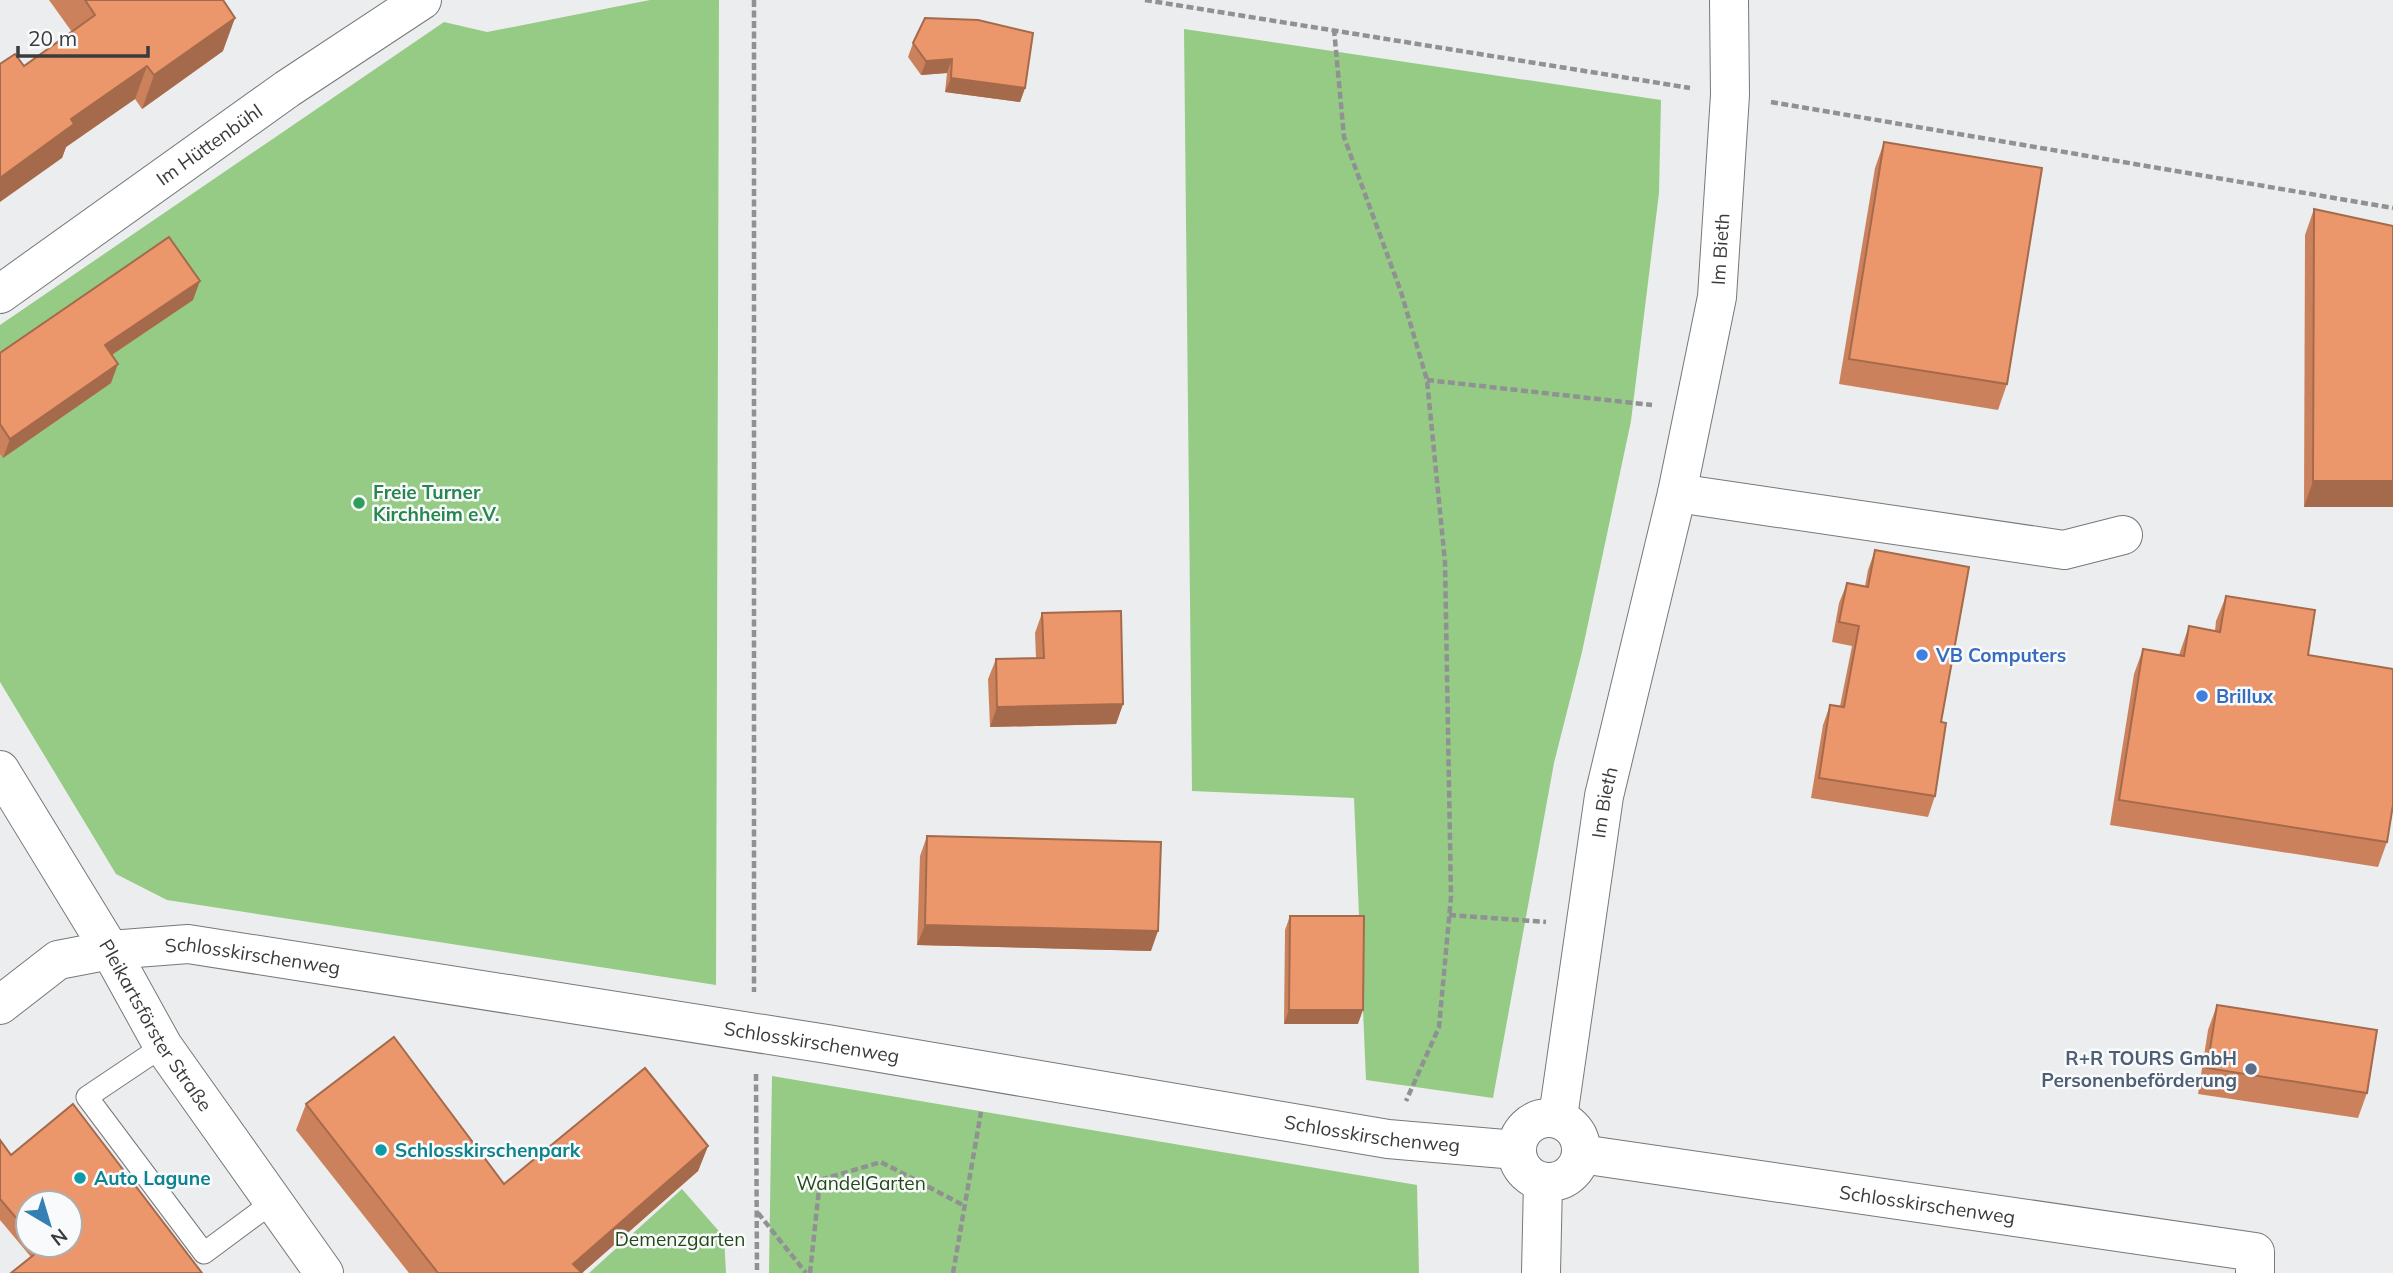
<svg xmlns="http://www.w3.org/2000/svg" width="2393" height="1273" font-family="Mulish,sans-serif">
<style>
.green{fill:#95cb85}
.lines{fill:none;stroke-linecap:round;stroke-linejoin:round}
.lane-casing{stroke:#767879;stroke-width:23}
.street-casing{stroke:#767879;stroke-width:40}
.secondary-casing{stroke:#767879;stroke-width:40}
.path{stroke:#909192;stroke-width:4.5;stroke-dasharray:7 3.5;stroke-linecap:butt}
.lane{stroke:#fff;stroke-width:21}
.street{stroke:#fff;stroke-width:38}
.secondary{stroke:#fff;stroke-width:38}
.wall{fill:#cb825c;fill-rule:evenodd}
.shaded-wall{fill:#a56a4b}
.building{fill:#ec976b;stroke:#a56a4b;stroke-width:2}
.leisure-dot{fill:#2e9e5b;stroke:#f9fafb;stroke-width:2.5}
.shop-dot{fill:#3f7fe0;stroke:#f9fafb;stroke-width:2.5}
.service-dot{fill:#5c6f8a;stroke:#f9fafb;stroke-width:2.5}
.culture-dot{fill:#0f9aa8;stroke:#f9fafb;stroke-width:2.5}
.labels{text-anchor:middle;stroke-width:5;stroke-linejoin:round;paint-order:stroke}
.street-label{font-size:19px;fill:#3a3b3b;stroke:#f9fafb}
.leisure-label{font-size:19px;font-weight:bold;fill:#27864d;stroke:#f9fafb;text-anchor:start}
.shop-label{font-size:19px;font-weight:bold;fill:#366cbe;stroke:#f9fafb;text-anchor:start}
.service-label{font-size:19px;font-weight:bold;fill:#4e5e75;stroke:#f9fafb;text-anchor:end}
.culture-label{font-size:19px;font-weight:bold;fill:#0d838f;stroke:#f9fafb;text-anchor:start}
.park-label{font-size:19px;fill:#234917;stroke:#f9fafb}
</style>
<rect width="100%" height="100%" fill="#ecedee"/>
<g class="green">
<path d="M650 0H719L716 985 167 900 116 874 0 682V325L444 22 487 32Z"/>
<path d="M1184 29 1661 100 1659 193 1631 421 1582 652 1554 763 1493 1098 1366 1080 1354 798 1192 791Z"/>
<path d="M772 1076 1417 1185 1419 1273H769Z"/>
<path d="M682 1189 724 1237 726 1273H589Z"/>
</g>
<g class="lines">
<g class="lane-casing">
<path id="lane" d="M163 1046 87 1097 204 1253 273 1202"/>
</g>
<g class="street-casing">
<g id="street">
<path id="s1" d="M0 294 287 89 422 0"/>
<path d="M1677 493 2064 550 2123 535"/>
<path id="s2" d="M0 1005 58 960 110 950 188 944 827 1044 1388 1139 1516 1150"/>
<path id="s3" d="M1558 1117 1604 796 1677 493 1717 297 1730 95 1729 0"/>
<circle cx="1549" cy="1150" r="32"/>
<path id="s4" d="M1581 1154 2255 1252V1273"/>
<path d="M1541 1273 1543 1182"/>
</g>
</g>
<g class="secondary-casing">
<g id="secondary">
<path id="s5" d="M0 770 110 950 163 1046 324 1273"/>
</g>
</g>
<g class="path">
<path d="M754 0V992"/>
<path d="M1145 0 1690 88"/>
<path d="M1334 29 1344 137 1401 292 1427 380 1445 562 1451 897 1439 1027 1406 1101"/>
<path d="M1771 102 2393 208"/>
<path d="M1427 380 1652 405"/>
<path d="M1449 915 1546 922"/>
<path d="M756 1074 757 1273"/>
<path d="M758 1213 806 1273"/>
<path d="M810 1273 820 1180 881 1162 965 1206"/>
<path d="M953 1273 981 1112"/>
</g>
<use href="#lane" class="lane"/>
<use href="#street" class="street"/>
<use href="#secondary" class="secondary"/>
</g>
<g class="wall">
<path d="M49 0H223V51L142 109 135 99 66 147 62 158 24 66 72 32Z"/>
<path d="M913 43 1025 88 1020 102 945 92 947 73 921 75 908 57Z"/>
<path d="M1884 142 2007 384 1998 410 1839 384 1875 168Z"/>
<path d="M2314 209 2393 507H2304L2305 235Z"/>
<path d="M193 300 112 355 111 383 3 458 0 454V353Z"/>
<path d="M1875 550 1941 722 1935 796 1928 817 1811 798 1823 725 1830 705 1840 706 1852 646 1832 642 1839 603 1847 583 1865 586 1868 570Z"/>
<path d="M2226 596 2308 655 2387 842 2378 867 2110 825 2134 674 2143 649 2179 655 2189 626 2215 631 2216 621Z"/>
<path d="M1042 613 1123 704 1116 724 990 727 988 679 996 659 1036 658 1035 633Z"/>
<path d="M927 836 1151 951 917 945 920 856Z"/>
<path d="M1290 916 1358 1024H1284L1285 930Z"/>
<path d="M2217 1005 2367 1093 2358 1118 2198 1094 2208 1030Z"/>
<path d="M306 1104 504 1184 708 1146 698 1171 582 1273H409L296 1130Z"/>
<path d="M0 1140 11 1155 202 1273 31 1257 0 1220ZM28 1203 70 1245H28Z"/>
</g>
<g class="shaded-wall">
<path d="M235 18 223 51 142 109 154 75Z"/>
<path d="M952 59 947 73 921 75 926 61Z"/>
<path d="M147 66 135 99 66 147 62 158 0 202V178L71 119Z"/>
<path d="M951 78 1025 88 1020 102 945 92Z"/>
<path d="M200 281 193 300 98 364 105 345Z"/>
<path d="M118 364 111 383 3 458 10 439Z"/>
<path d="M2313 481H2393V507H2304Z"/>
<path d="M1123 704 1116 724 990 727 997 707Z"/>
<path d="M925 925 1158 931 1151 951 917 945Z"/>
<path d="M1289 1010H1363L1358 1024H1284Z"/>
<path d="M708 1146 698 1171 582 1273 573 1264Z"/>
</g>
<g class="building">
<path d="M85 0H223L235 18 154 75 147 66 71 119 74 124 0 178V64L15 54 24 66 95 15Z"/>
<path d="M925 18 978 20 1033 33 1025 88 951 78 952 59 926 61 913 43Z"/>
<path d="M1884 142 2042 168 2007 384 1849 359Z"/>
<path d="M2314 209 2393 226V481H2313Z"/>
<path d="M169 237 200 281 105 345 118 364 10 439 0 424V353Z"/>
<path d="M1875 550 1969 567 1941 722 1946 723 1935 796 1819 778 1830 705 1844 707 1859 626 1839 622 1847 583 1868 587Z"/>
<path d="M2226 596 2315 610 2308 655 2393 669V805L2387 842 2119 800 2143 649 2184 656 2189 626 2220 632Z"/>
<path d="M1121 611 1123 704 997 707 996 659 1044 658 1042 613Z"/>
<path d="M927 836 1161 842 1158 931 925 925Z"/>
<path d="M1290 916H1364L1363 1010H1289Z"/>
<path d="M2217 1005 2377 1030 2367 1093 2207 1068Z"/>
<path d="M394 1037 504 1184 645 1068 708 1146 573 1264 582 1273H438L306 1104Z"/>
<path d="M73 1104 202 1273H11L41 1249 38 1245H70V1203H28V1232L0 1199V1140L11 1155Z"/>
</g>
<circle class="leisure-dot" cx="359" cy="503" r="7"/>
<g class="shop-dot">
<circle cx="1922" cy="655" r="7"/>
<circle cx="2202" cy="696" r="7"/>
</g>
<circle class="service-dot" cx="2251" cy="1069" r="7"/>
<g class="culture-dot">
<circle cx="381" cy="1150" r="7"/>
<circle cx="80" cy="1178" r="7"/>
</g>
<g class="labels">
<g class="street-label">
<text dy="7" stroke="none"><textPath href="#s1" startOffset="257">Im Hüttenbühl</textPath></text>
<text dy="7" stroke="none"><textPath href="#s3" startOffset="884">Im Bieth</textPath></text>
<text dy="7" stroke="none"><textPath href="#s3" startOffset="318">Im Bieth</textPath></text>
<text dy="7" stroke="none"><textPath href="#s2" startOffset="270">Schlosskirschenweg</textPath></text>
<text dy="7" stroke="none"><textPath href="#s5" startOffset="299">Pleikartsförster Straße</textPath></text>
<text dy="7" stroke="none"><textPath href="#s2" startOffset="836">Schlosskirschenweg</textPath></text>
<text dy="7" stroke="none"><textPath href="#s2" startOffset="1404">Schlosskirschenweg</textPath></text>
<text dy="7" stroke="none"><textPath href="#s4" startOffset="350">Schlosskirschenweg</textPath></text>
</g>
<g class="leisure-label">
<text x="373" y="499">Freie Turner<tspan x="373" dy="22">Kirchheim e.V.</tspan></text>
</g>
<g class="shop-label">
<text x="1936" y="662">VB Computers</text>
<text x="2216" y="703">Brillux</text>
</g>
<g class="service-label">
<text x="2237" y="1065">R+R TOURS GmbH<tspan x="2237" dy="22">Personenbeförderung</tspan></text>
</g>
<g class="culture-label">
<text x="395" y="1157">Schlosskirschenpark</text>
<text x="94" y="1185">Auto Lagune</text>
</g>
<g class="park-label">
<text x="861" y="1190">WandelGarten</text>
<text x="680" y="1246">Demenzgarten</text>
</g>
</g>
<g transform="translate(49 1224) rotate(142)"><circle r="33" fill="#f9fafb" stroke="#adaeae" stroke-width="2"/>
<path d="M0-5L12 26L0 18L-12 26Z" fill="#3580b3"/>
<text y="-10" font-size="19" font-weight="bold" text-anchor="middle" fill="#3a3b3b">N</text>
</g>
<path d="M18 46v10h130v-10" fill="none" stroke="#3a3b3b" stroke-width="3.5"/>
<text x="28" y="46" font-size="21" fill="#3a3b3b" stroke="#f9fafb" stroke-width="5" paint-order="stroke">20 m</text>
</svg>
